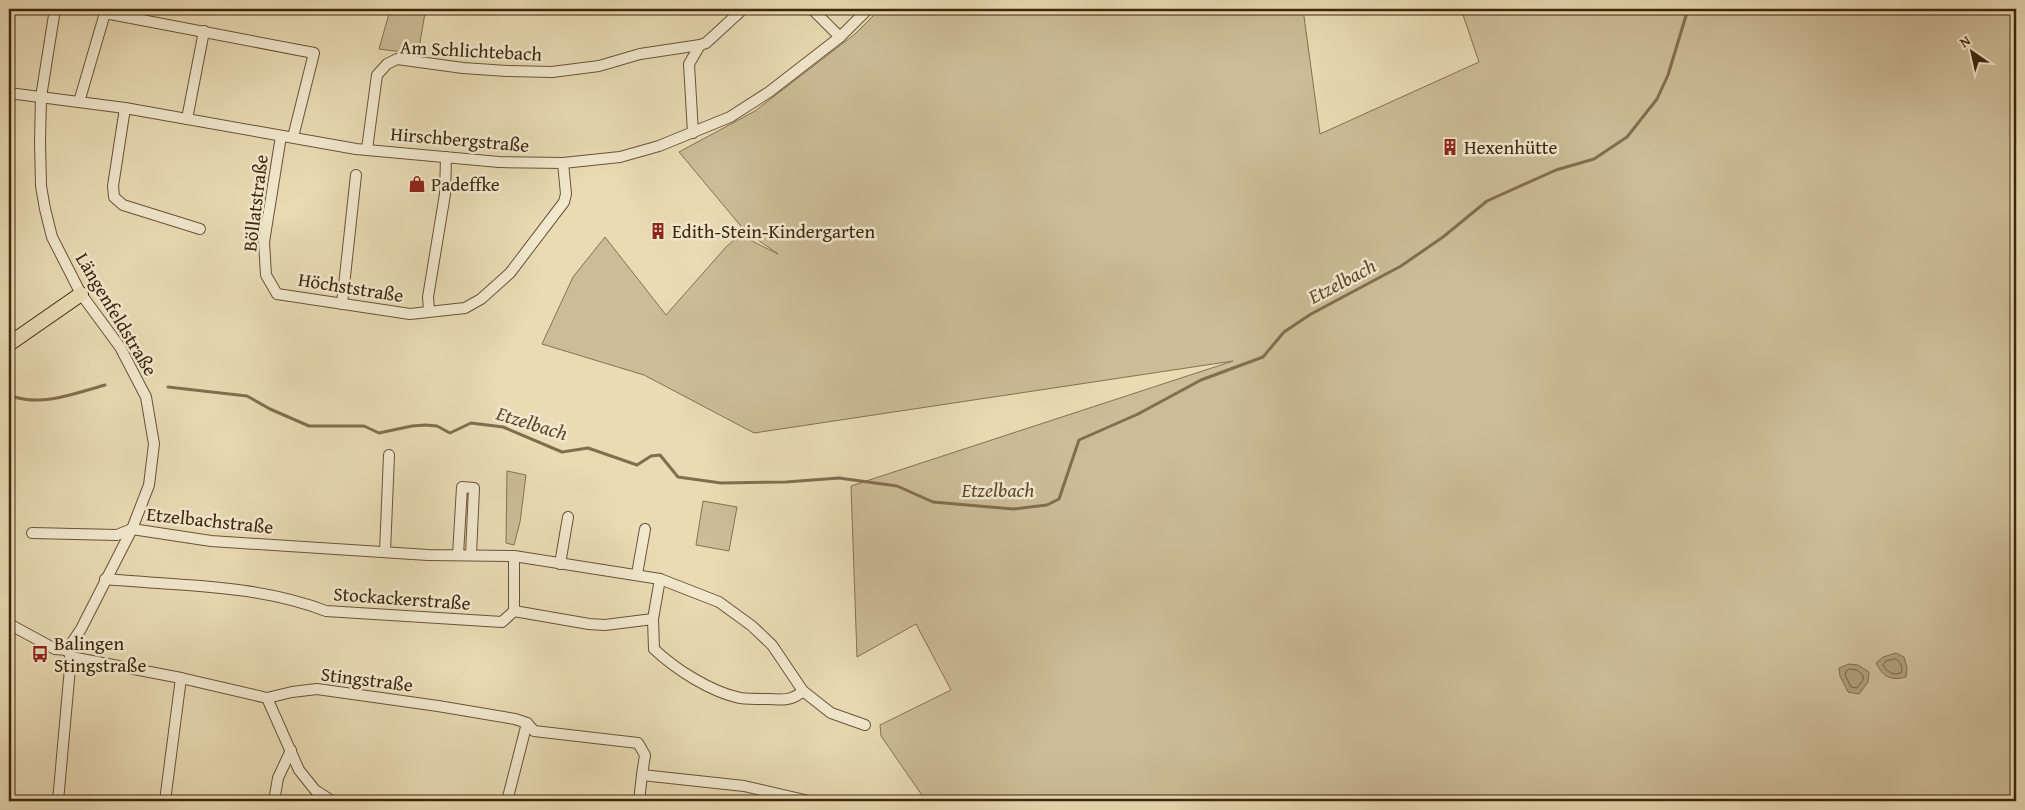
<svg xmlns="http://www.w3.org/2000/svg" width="2025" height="810" font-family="'Gentium Book Plus',serif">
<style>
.green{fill:#ccbc98;stroke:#857152}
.water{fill:#af9d7b;stroke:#826d4f}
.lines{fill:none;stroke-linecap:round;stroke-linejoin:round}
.shore{stroke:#766244;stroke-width:1}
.stream{stroke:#826d4f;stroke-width:3}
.minor-casing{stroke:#695337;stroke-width:12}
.highway-casing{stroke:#3e260d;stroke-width:16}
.minor{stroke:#f1e8ce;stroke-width:10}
.highway{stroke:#e9dbb4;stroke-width:14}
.labels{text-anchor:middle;stroke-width:5;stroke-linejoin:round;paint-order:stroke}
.street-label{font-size:19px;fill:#3e260d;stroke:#f1e8ce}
.poi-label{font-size:19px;fill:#3e260d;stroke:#f1e8ce;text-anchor:start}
.water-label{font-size:20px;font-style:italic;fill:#604a2e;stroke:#f1e8ce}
</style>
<rect width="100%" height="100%" fill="#e9dbb4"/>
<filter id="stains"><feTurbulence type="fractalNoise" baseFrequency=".004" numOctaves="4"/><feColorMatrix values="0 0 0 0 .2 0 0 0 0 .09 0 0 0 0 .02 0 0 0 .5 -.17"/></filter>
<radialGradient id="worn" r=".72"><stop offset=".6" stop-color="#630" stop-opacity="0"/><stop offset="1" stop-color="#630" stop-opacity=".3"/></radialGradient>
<g class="green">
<path d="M880 9H1303L1320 134 1479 62 1461 9H2016V801H926L881 736 880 725 951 690 916 624 857 657 851 486 1233 361 754 433 644 375 542 344 573 277 605 237 666 315 726 247 740 235 778 254 745 231 679 152 755 111 855 34Z"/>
<path d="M390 10 425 13 418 54 379 49Z"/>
<path d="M507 471 526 475 520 522 514 545 506 543Z"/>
<path d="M703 501 737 507 729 551 696 545Z"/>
</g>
<g class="water">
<path d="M1896 653 1904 657 1907 668 1906 677C1891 681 1883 677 1876 663L1883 657Z"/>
<path d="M1849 664 1858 665 1869 672 1868 682 1859 694 1848 692 1840 676 1839 668Z"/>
</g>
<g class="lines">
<g class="shore">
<path d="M1896 659C1901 662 1903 668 1901 673 1893 676 1887 672 1883 665L1886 661Z"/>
<path d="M1850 669 1857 670 1863 675V680L1857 688 1851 687 1845 675 1846 671Z"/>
</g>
<g class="stream">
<path d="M168 387 247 396 270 409 309 426H364L379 433 412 426 425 425 437 426 450 433 471 423 503 427 562 452 588 448 637 465 651 456 660 455 678 477 721 483 786 482 839 478 897 486 933 502 1013 509 1047 505 1059 499 1079 440 1138 414 1201 380 1263 357 1284 332 1311 314 1401 266 1443 237 1487 201 1556 170 1594 159 1627 137 1657 99 1668 75 1688 9"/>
<path d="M14 397C45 406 76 393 105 385"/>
</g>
<g class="minor-casing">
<g id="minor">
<path d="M55 9 41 97 40 142 41 186 45 209 52 237 81 294 120 347 146 397 154 444 149 485 132 529 81 629 67 650"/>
<path d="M815 9 814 11 840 37"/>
<path d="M9 93 125 108 356 149 499 162 563 163 620 157 659 146 730 117 769 92 840 37 868 9"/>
<path d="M79 102 105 13 314 53 293 137"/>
<path d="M125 108 113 186 114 197 123 205 200 229"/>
<path d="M187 119 204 31"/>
<path d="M693 133 689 64 700 45"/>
<path d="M281 136 264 242 266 275 277 294 410 314 465 308 481 299 510 273 564 202 566 194 563 163"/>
<path d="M367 149 377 75 387 64 397 59 463 68 507 71 552 72 599 66 640 54 700 45 706 43 743 9"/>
<path d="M342 304 356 175"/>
<path d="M429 311 428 297 445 194 446 157"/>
<path d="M32 533 117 535 132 529 211 541 428 555 514 556 660 579 719 602 752 626 772 645 803 691C792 701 782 700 767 699 758 699 749 699 740 698 711 692 675 669 654 649L653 619 605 625 589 624 514 611V556"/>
<path d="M385 552 389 455"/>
<path d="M458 555 462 487 474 488 471 555"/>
<path d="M560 564 568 517"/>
<path d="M637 574 645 529"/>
<path d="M105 579C179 586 256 584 326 611L502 622 514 611"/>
<path d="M653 619 660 579"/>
<path d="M9 624 55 649 67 650"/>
<path d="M71 657 181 678 267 698 292 692 317 689 438 706 515 719 527 723 534 731 638 743 645 755 642 775 744 786 809 801"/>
<path d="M803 691 831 713 865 725"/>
<path d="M267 698 299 770 315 790 332 801"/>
<path d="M58 801 71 657 68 651"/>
<path d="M165 801 181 678"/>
<path d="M274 801 278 778 291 750"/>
<path d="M507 801 527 723"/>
<path d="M639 801 642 775"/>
</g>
</g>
<g class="highway-casing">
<path id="highway" d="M9 344 81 294"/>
</g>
<use href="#minor" class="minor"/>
<use href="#highway" class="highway"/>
</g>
<defs>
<g id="building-bare" transform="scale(1.35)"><path d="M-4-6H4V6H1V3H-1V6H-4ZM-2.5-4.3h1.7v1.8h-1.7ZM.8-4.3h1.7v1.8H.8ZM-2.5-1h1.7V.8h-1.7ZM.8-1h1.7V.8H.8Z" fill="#8f2418" stroke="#f1e8ce" stroke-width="2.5" paint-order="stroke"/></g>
<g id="shop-bare" transform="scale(1.35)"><path d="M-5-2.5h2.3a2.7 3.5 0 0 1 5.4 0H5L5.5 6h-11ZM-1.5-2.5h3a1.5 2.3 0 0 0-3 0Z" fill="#8f2418" stroke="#f1e8ce" stroke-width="2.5" paint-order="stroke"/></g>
<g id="bus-bare" transform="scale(1.35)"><path d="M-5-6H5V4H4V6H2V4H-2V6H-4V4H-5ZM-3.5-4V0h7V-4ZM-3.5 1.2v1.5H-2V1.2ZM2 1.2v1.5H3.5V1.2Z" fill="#8f2418" stroke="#f1e8ce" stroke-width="2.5" paint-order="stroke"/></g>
</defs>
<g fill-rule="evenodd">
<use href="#building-bare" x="1450" y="147"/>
<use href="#shop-bare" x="417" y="184"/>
<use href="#building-bare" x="658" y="231"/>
<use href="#bus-bare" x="40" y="654"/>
</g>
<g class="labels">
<g class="street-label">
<text transform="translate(471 50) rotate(3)" y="7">Am Schlichtebach</text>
<text transform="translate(460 139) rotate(5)" y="7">Hirschbergstraße</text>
<text transform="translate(255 203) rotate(-83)" y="7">Böllatstraße</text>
<text transform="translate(351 287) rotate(9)" y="7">Höchststraße</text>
<text transform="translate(117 314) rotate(59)" y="7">Längenfeldstraße</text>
<text transform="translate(210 520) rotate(6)" y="7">Etzelbachstraße</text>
<text transform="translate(402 598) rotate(4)" y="7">Stockackerstraße</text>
<text transform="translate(367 679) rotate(7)" y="7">Stingstraße</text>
</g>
<g class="poi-label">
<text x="1464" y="154">Hexenhütte</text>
<text x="431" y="191">Padeffke</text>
<text x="672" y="238">Edith-Stein-Kindergarten</text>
<text x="54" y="650">Balingen<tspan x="54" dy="22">Stingstraße</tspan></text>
</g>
<g class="water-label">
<text transform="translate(1342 281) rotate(-28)" y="7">Etzelbach</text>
<text transform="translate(532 423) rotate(17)" y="7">Etzelbach</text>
<text x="998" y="497">Etzelbach</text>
</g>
</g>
<rect width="2025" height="810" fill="none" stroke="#e9dbb4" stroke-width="30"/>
<rect x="10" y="10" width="2005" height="790" fill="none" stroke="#3e260d" stroke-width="2.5"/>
<rect x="15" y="15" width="1995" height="780" fill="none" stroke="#3e260d"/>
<g transform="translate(1972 52) rotate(326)" stroke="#f1e8ce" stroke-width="4" paint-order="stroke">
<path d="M0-4L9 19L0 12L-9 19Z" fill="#3e260d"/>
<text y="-8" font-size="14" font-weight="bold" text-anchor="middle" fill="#3e260d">N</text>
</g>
<rect width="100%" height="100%" filter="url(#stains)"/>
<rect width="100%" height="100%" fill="url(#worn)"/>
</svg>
